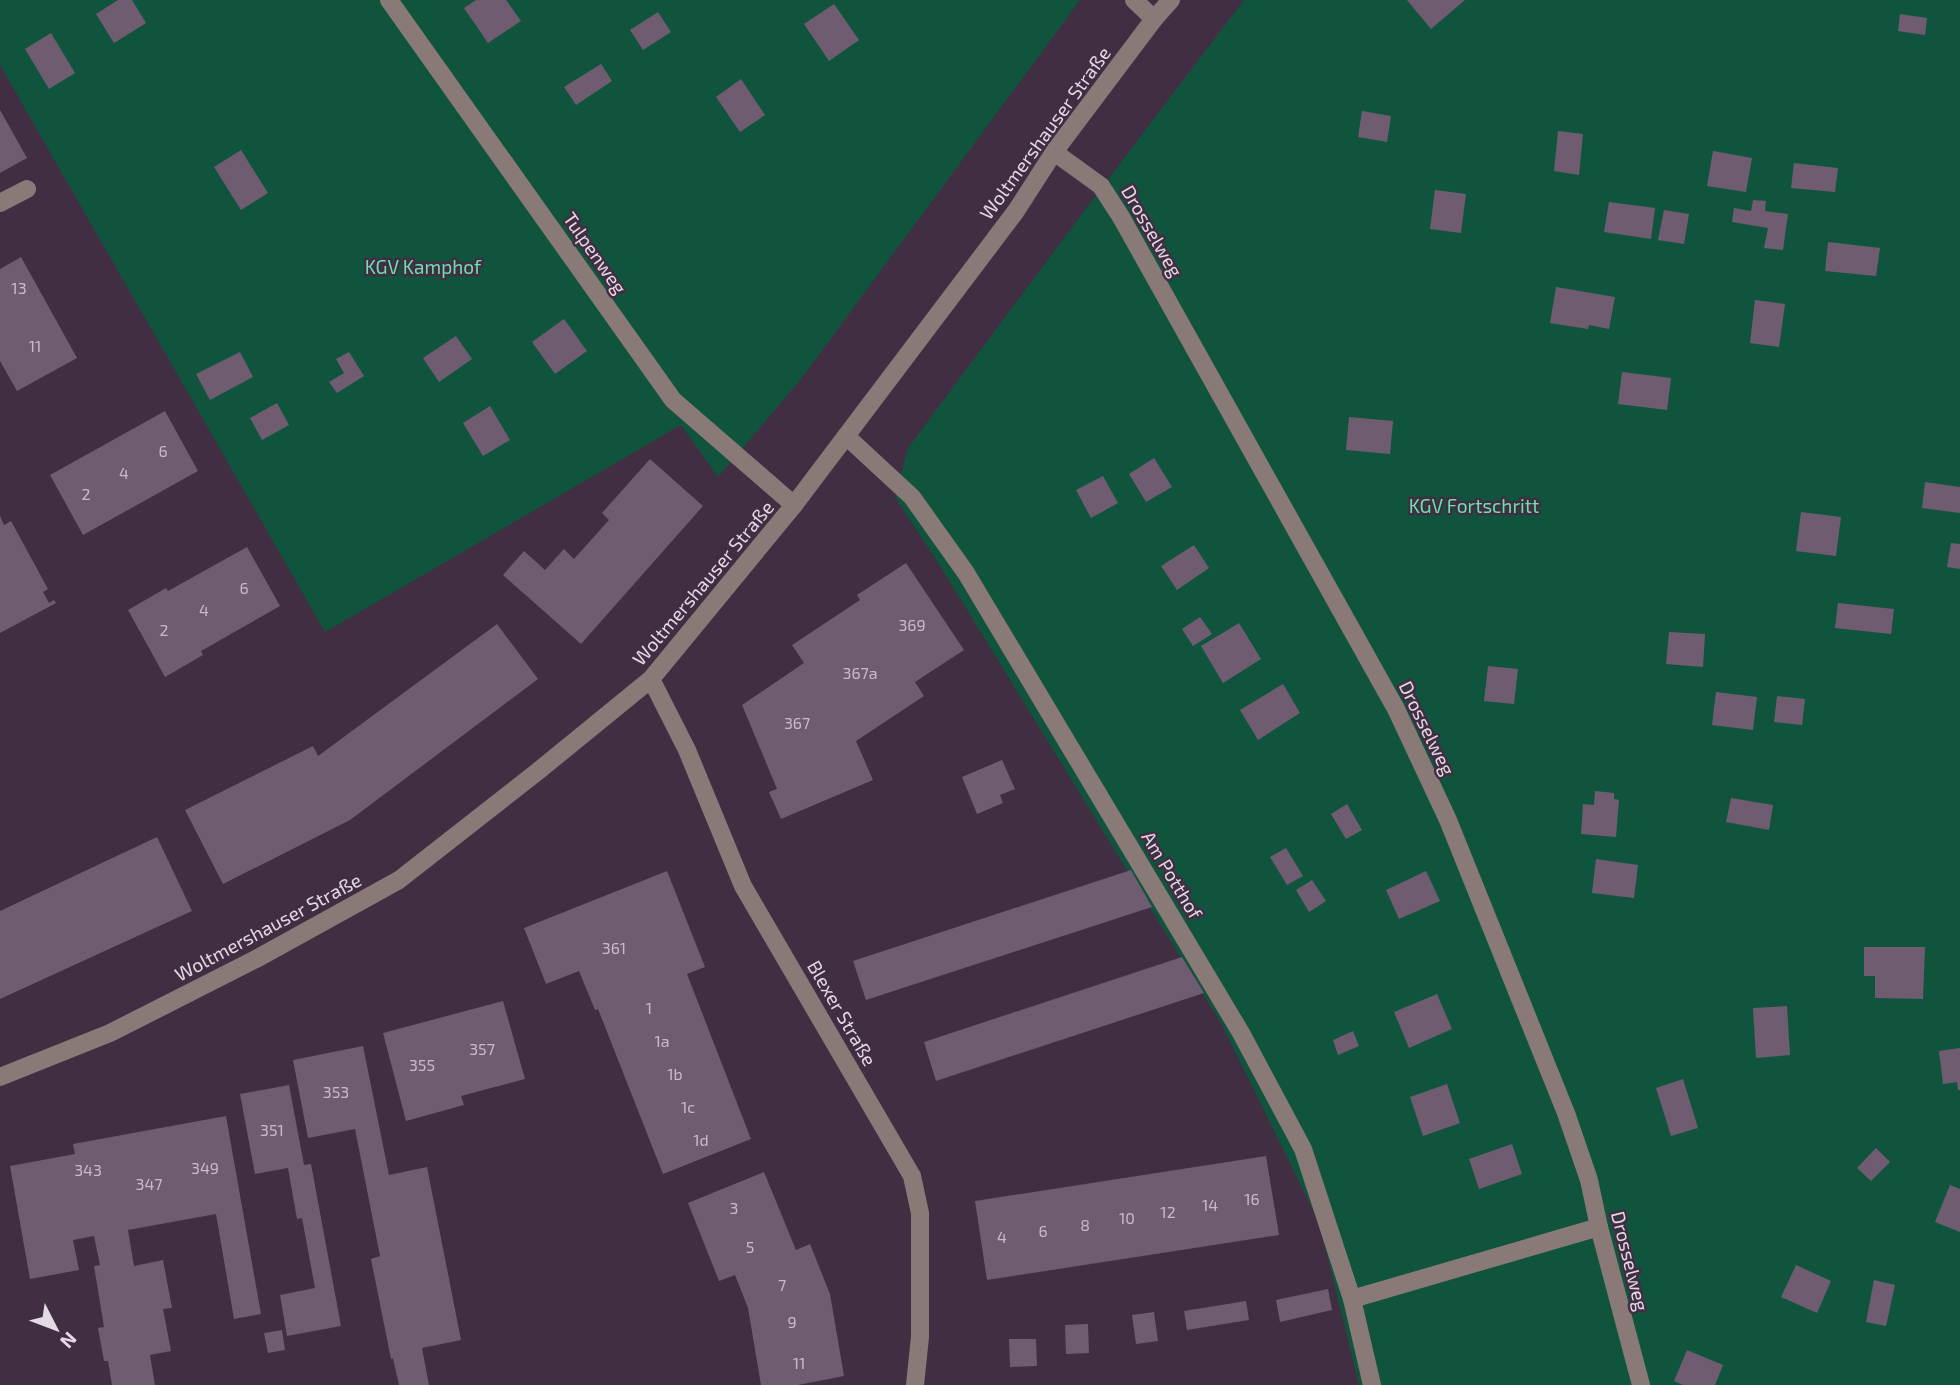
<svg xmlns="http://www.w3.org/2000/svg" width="1960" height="1385" font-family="'Exo 2',sans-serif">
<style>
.green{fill:#11543d}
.building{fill:#705c71}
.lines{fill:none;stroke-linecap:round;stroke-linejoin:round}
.minor{stroke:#897a77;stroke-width:18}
.labels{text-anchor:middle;stroke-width:5;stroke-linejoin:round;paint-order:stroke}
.number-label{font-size:16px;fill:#c8bac9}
.street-label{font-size:19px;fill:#e5d9e6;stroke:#412e42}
.park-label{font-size:19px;fill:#6ae1b1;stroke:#412e42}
</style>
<rect width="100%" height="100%" fill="#412e42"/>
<g class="green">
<path d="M0 0H1080L801 379 718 477 681 425 325 632 0 65Z"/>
<path d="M1244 0H1960V1385H1359L1319 1222 1221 1023 942 569 895 497 908 448 1078 219Z"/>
</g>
<g class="building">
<path d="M118 0H132L146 23 114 43 96 14Z"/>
<path d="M476 0H506L521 21 488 43 464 8Z"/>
<path d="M1407 0H1465L1431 29Z"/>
<path d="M834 4 859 40 829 61 804 24Z"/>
<path d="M658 12 671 32 643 50 630 30Z"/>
<path d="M1900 14 1927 18 1925 35 1898 31Z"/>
<path d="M51 33 75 73 49 89 25 49Z"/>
<path d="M601 64 612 81 576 105 564 87Z"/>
<path d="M741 79 765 115 740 132 716 97Z"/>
<path d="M0 110 27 158 0 173Z"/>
<path d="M1362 111 1391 116 1387 142 1358 137Z"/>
<path d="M1558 131 1583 134 1579 175 1554 171Z"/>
<path d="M241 150 268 193 241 210 214 167Z"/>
<path d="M1713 151 1752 158 1746 192 1707 186Z"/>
<path d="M1794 163 1838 168 1835 192 1791 188Z"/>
<path d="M1435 190 1466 194 1461 233 1430 229Z"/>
<path d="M1753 200 1766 201 1765 211 1788 214 1783 250 1764 248 1768 228 1732 222 1734 208 1751 211Z"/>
<path d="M1609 202 1655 208 1651 239 1604 232Z"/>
<path d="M1664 210 1689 214 1684 244 1658 240Z"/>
<path d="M1828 242 1880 248 1876 276 1825 271Z"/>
<path d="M21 257 77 358 17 391 0 361V269Z"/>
<path d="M1556 287 1615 297 1609 329 1589 325 1588 329 1550 323Z"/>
<path d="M1755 300 1785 304 1779 347 1750 343Z"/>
<path d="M564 319 587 351 555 374 532 342Z"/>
<path d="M456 336 472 359 439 382 423 358Z"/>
<path d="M240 352 253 377 210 400 196 374Z"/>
<path d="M349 352 364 376 337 393 329 382 344 373 336 359Z"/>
<path d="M1622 372 1671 378 1667 410 1618 404Z"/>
<path d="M277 403 289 425 262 440 250 418Z"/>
<path d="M490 406 510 440 483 456 463 423Z"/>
<path d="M165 411 198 471 83 535 50 475Z"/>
<path d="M1349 417 1393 421 1390 454 1346 450Z"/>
<path d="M1154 458 1172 487 1146 502 1129 474Z"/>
<path d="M650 459 703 506 581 644 503 575 524 551 545 570 564 549 574 559 609 520 602 513Z"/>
<path d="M1103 476 1118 503 1091 518 1076 490Z"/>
<path d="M1925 482 1960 487V513L1922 508Z"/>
<path d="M1801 512 1841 517 1836 556 1796 551Z"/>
<path d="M0 516 4 525 11 521 48 589 43 592 49 603 54 600 56 603 0 633Z"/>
<path d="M1951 543 1960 544V569L1947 567Z"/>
<path d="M1194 545 1209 568 1177 590 1161 566Z"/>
<path d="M247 547 280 606 201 651 203 655 165 677 128 610 166 588 168 591Z"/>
<path d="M906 563 964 650 915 682 924 696 856 741 873 780 781 819 769 792 777 789 742 705 804 663 792 645 860 600 857 595Z"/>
<path d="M1838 603 1894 609 1891 634 1835 628Z"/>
<path d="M1200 617 1212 634 1193 646 1182 629Z"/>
<path d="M1239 623 1261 659 1223 683 1201 646Z"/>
<path d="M497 624 538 679 350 820 223 884 185 810 313 746 318 756Z"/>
<path d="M1669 632 1705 634 1703 667 1666 664Z"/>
<path d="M1488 666 1518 669 1514 704 1484 701Z"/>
<path d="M1283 684 1300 713 1258 740 1240 710Z"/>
<path d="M1716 692 1757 697 1753 730 1712 725Z"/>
<path d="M1777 696 1805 699 1802 725 1774 722Z"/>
<path d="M1002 760 1015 789 1000 795 1003 803 977 814 962 777Z"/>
<path d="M1595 791 1614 793V799L1619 800 1616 837 1581 834 1583 804 1594 805Z"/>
<path d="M1731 798 1773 805 1769 830 1726 822Z"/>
<path d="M1347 804 1362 830 1346 839 1331 814Z"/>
<path d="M157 837 192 911 0 999V911Z"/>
<path d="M1286 848 1303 876 1287 885 1270 857Z"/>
<path d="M1596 859 1638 865 1634 898 1592 893Z"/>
<path d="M1131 870 1152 907 866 1000 853 961Z"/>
<path d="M667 871 705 967 687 974 751 1139 663 1174 598 1009 595 1010 579 971 546 984 524 928Z"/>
<path d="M1426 871 1440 901 1399 919 1386 890Z"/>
<path d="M1312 880 1326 901 1309 912 1296 890Z"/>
<path d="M1864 947H1925L1923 999 1875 998V976H1864Z"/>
<path d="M1182 957 1204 993 936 1081 924 1042Z"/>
<path d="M1437 994 1452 1029 1409 1048 1394 1012Z"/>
<path d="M503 1001 525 1079 461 1096 464 1105 406 1121 383 1033Z"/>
<path d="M1787 1006 1790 1055 1756 1058 1753 1008Z"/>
<path d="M1353 1031 1359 1046 1338 1055 1333 1040Z"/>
<path d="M363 1046 389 1175 427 1167 461 1340 422 1348 429 1385H399L393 1358 391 1359 371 1259 380 1256 355 1129 308 1138 293 1060Z"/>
<path d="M1960 1048V1090H1958L1957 1082 1943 1084 1939 1051Z"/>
<path d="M1683 1079 1698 1128 1671 1136 1656 1088Z"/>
<path d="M1447 1084 1460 1123 1423 1136 1410 1097Z"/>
<path d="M289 1085 304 1165 311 1164 341 1326 287 1336 280 1295 315 1288 302 1218 297 1219 288 1168 255 1174 240 1094Z"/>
<path d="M226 1116 261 1314 234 1319 216 1214 128 1230 134 1266 163 1260 172 1308 163 1309 171 1351 150 1355 155 1385H112L108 1361H104L98 1328 104 1327 94 1266 100 1265 94 1236 73 1240 79 1270 30 1279 10 1166 75 1154 73 1144Z"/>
<path d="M1512 1144 1522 1174 1479 1189 1469 1159Z"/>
<path d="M1876 1148 1890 1162 1871 1181 1857 1168Z"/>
<path d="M1266 1156 1279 1235 987 1280 975 1201Z"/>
<path d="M764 1172 796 1250 810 1244 830 1294 844 1376 798 1385H761L748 1308 735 1275 719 1281 688 1203Z"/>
<path d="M1950 1185 1960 1189V1232L1935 1222Z"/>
<path d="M1796 1265 1831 1281 1817 1313 1781 1297Z"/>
<path d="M1874 1280 1895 1285 1886 1326 1866 1322Z"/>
<path d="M1328 1289 1332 1310 1280 1322 1276 1300Z"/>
<path d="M1246 1301 1249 1320 1187 1330 1184 1311Z"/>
<path d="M1154 1312 1158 1341 1136 1344 1132 1315Z"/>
<path d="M1088 1324 1089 1353 1066 1354 1065 1325Z"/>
<path d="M282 1330 285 1350 268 1353 264 1333Z"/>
<path d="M1009 1339H1036L1037 1366 1010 1367Z"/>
<path d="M1687 1350 1723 1365 1715 1385H1683L1674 1381Z"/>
</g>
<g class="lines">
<g class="minor">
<path d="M389 0 673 400 794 505"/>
<path d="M1134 0 1154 19"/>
<path d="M1054 152 1101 186 1121 217 1396 709 1448 820 1566 1113 1589 1180 1599 1227 1641 1385"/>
<path d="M0 203 27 189"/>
<path d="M846 436 912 497 966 573 1241 1033 1303 1149 1352 1299 1372 1385"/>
<path d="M651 679 687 750 743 886 912 1176 920 1213V1337L915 1385"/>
<path d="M0 1077 110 1033 256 959 399 880 537 772 651 679 794 505 1016 211 1054 152 1154 19 1171 0"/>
<path d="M1352 1299 1599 1227"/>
</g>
</g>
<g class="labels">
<g class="number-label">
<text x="19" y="294">13</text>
<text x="35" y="352">11</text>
<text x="163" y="457">6</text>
<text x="124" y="479">4</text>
<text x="86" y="500">2</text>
<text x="244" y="594">6</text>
<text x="204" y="616">4</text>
<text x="912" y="631">369</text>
<text x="164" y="636">2</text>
<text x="860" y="679">367a</text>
<text x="797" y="729">367</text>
<text x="614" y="954">361</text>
<text x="649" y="1014">1</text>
<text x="662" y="1047">1a</text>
<text x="482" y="1055">357</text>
<text x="422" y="1071">355</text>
<text x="675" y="1080">1b</text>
<text x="336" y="1098">353</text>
<text x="688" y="1113">1c</text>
<text x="272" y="1136">351</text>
<text x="701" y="1146">1d</text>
<text x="205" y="1174">349</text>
<text x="88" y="1176">343</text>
<text x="149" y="1190">347</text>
<text x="1252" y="1205">16</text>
<text x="1210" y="1211">14</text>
<text x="734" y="1214">3</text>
<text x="1168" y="1218">12</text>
<text x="1127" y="1224">10</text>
<text x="1085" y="1231">8</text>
<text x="1043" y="1237">6</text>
<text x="1002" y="1243">4</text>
<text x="750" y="1253">5</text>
<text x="782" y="1291">7</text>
<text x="792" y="1328">9</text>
<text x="799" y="1369">11</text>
</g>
<g class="street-label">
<text transform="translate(1045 133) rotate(-54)" y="7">Woltmershauser Straße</text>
<text transform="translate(1152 231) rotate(60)" y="7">Drosselweg</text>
<text transform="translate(595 253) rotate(55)" y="7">Tulpenweg</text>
<text transform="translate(703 583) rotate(-50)" y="7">Woltmershauser Straße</text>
<text transform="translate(1427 728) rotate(64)" y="7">Drosselweg</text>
<text transform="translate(1172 875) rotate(59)" y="7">Am Potthof</text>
<text transform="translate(268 927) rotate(-28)" y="7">Woltmershauser Straße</text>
<text transform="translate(842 1013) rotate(60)" y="7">Blexer Straße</text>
<text transform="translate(1630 1261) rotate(76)" y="7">Drosselweg</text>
</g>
<g class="park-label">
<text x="423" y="274">KGV Kamphof</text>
<text x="1474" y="513">KGV Fortschritt</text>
</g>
</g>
<g transform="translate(56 1329) rotate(132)" stroke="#412e42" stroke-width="5" paint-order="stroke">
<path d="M0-5L12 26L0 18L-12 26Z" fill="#e5d9e6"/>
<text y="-10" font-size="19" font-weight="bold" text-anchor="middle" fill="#e5d9e6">N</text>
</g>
</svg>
